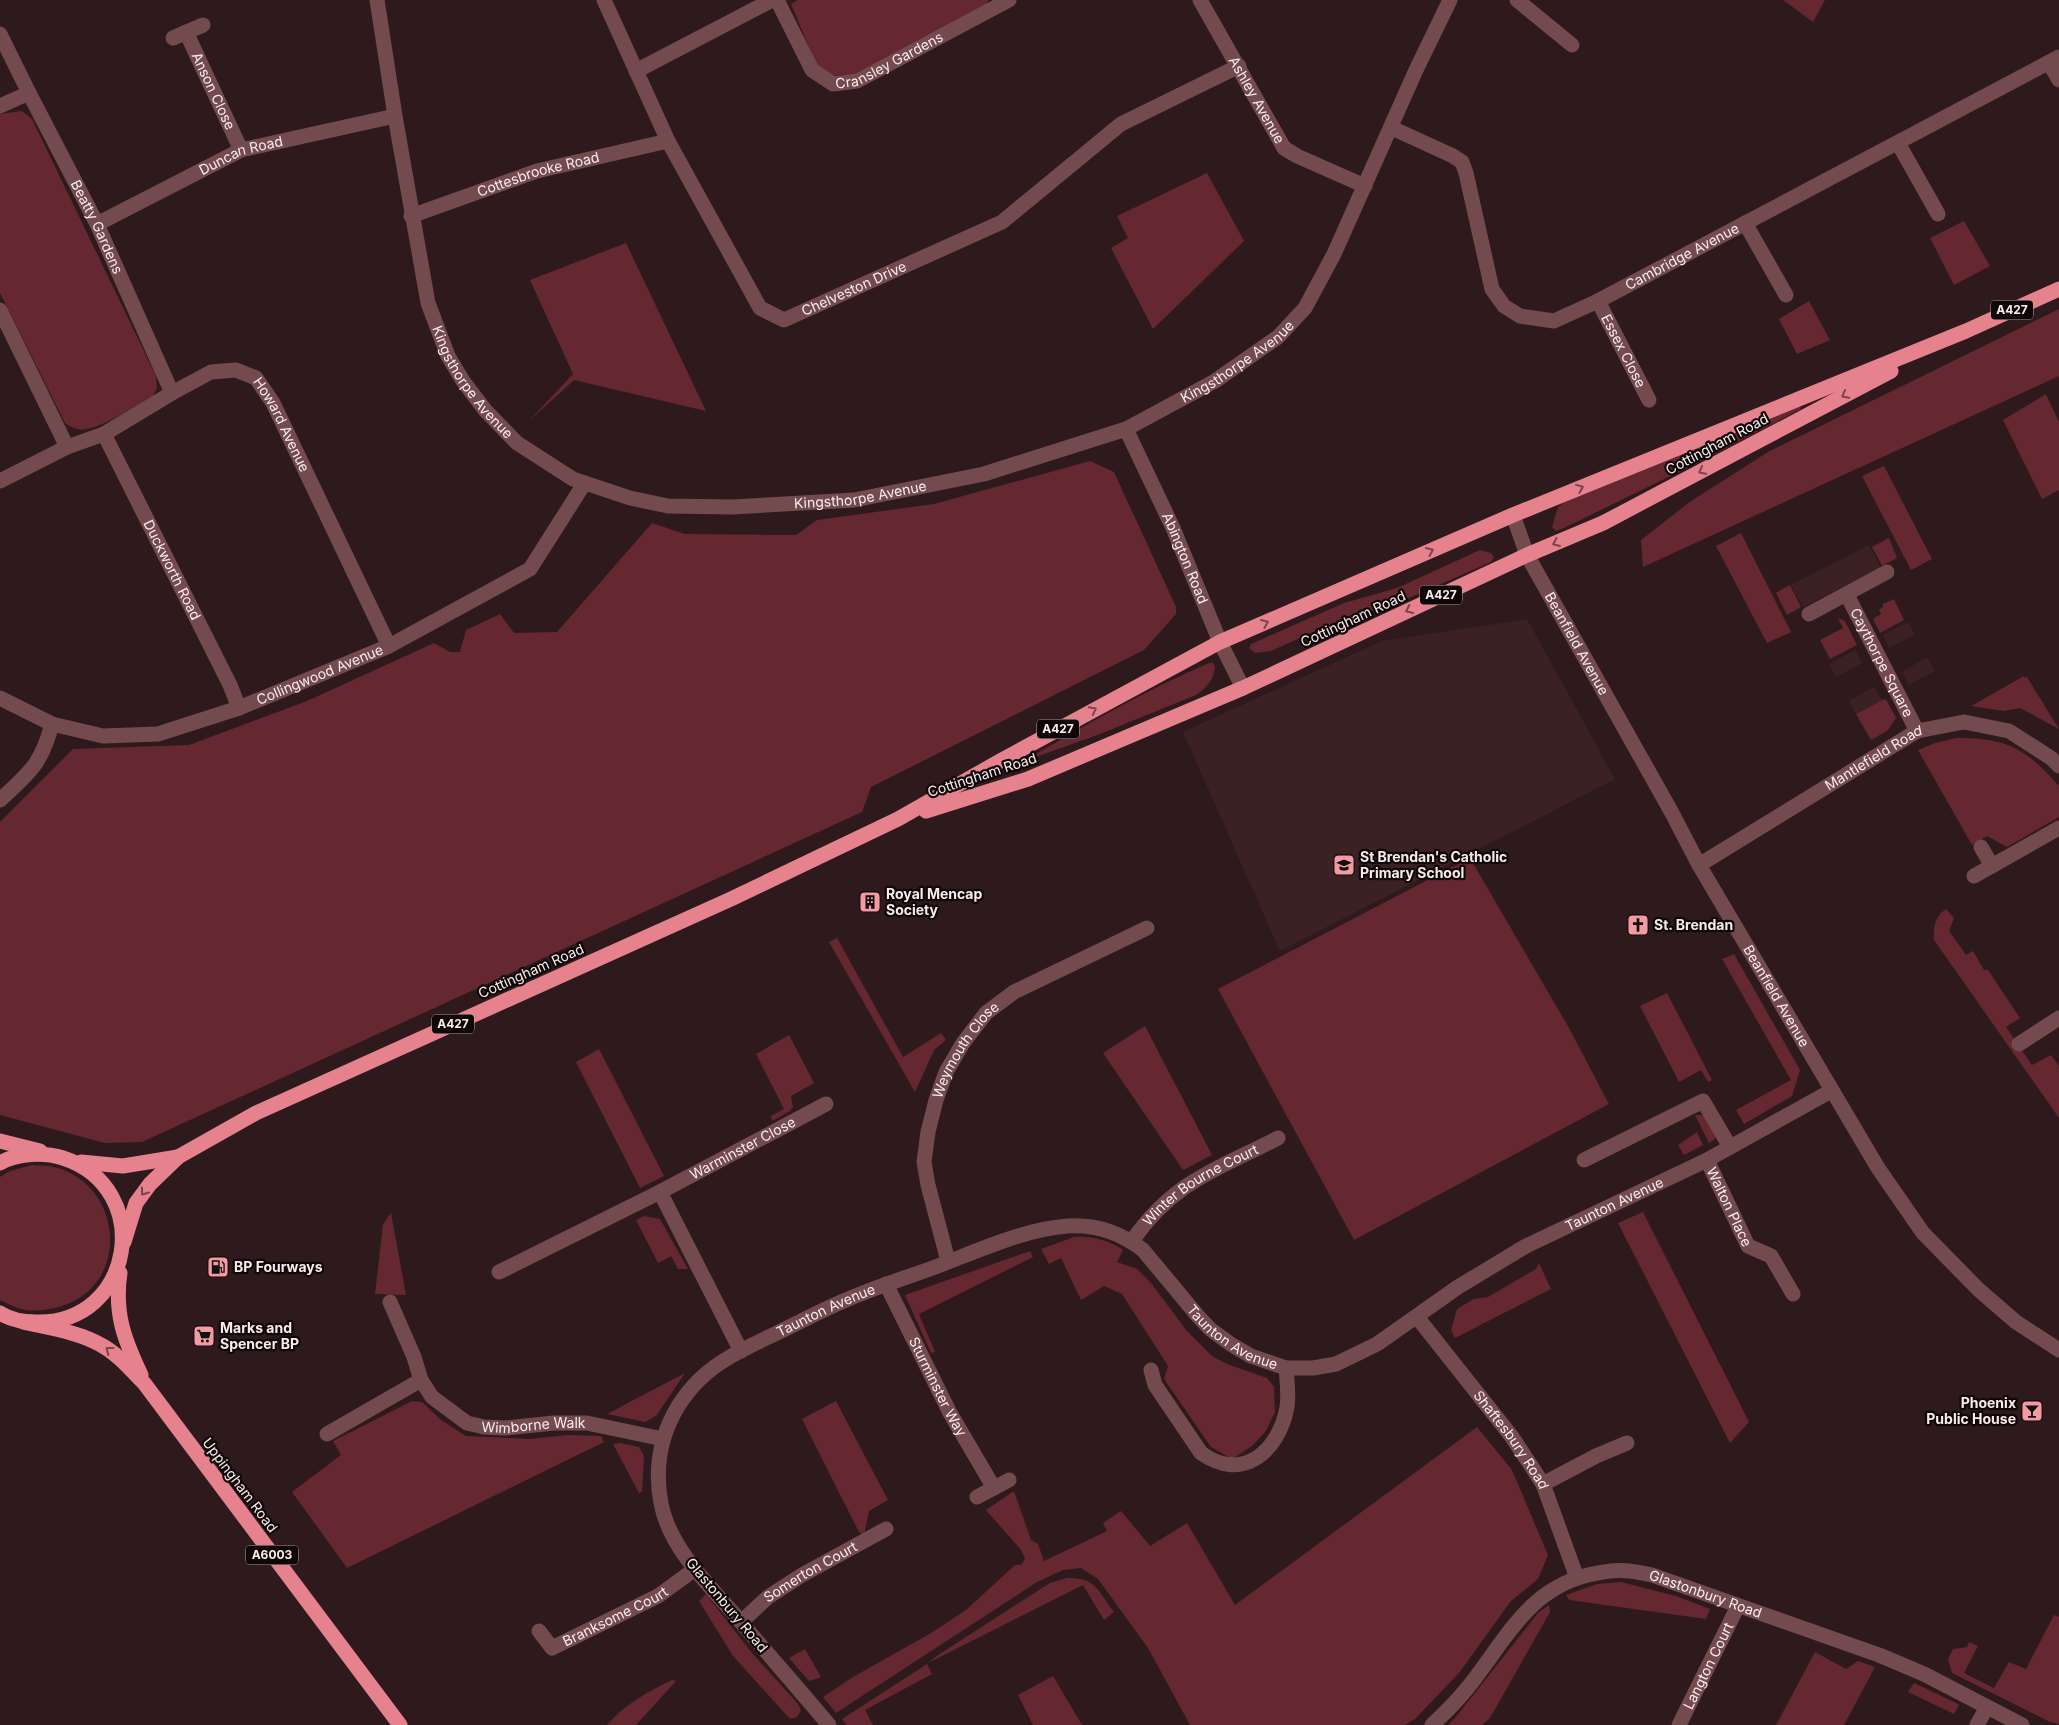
<svg xmlns="http://www.w3.org/2000/svg" width="2059" height="1725" font-family="Inter,sans-serif">
<style>
.built{fill:#3b2124}
.green{fill:#652730}
.lines{fill:none;stroke-linecap:round;stroke-linejoin:round}
.minor{stroke:#734b4e;stroke-width:15}
.highway{stroke:#e6828d;stroke-width:15}
.oneway{stroke:#7b454a}
.labels{text-anchor:middle;stroke-width:4.5;stroke-linejoin:round;paint-order:stroke}
.shield{fill:#100808;stroke:#b3a7a8;stroke-width:1}
.shield-label{font-size:12px;font-weight:bold;fill:#f9ebec}
.street-label{font-size:14px;fill:#f9ebec;stroke:#100808}
.poi-label{font-size:14px;font-weight:bold;fill:#f9ebec;stroke:#100808;text-anchor:start}
</style>
<rect width="100%" height="100%" fill="#2e1a1c"/>
<g class="built">
<path d="M1869 545 1881 568 1803 607 1791 585Z"/>
<path d="M1527 619 1615 779 1280 951 1183 732 1382 641Z"/>
<path d="M1908 622 1915 635 1889 648 1883 635Z"/>
<path d="M1855 650 1862 663 1836 677 1829 664Z"/>
<path d="M1927 657 1935 671 1909 685 1902 672Z"/>
<path d="M1874 687 1882 700 1856 714 1849 701Z"/>
</g>
<g class="green">
<path d="M798 0H989L985 5 854 74 831 76 816 64 791 4Z"/>
<path d="M1783 0H1825L1813 22Z"/>
<path d="M22 111 32 119 156 376 157 388 153 396C136 405 104 427 86 429 78 431 71 427 65 423L0 293V114Z"/>
<path d="M1207 173 1244 241 1153 329 1111 248 1128 238 1117 216Z"/>
<path d="M1964 221 1990 266 1954 285 1930 238Z"/>
<path d="M626 243 706 411 574 380 529 421 573 374 530 280Z"/>
<path d="M1809 301 1830 340 1797 354 1779 319Z"/>
<path d="M2059 309V376L1643 567 1641 540 1691 501 1768 452Z"/>
<path d="M2046 394 2059 422V490L2042 499 2003 420Z"/>
<path d="M1800 405 1801 409 1699 462 1564 528 1556 531 1552 527 1558 507 1566 501Z"/>
<path d="M1090 461 1114 472 1176 607V614L1144 650 871 787 862 812 142 1142 105 1143 0 1115V822L73 749 189 745 307 701 434 643 450 652H460L466 630 500 614 514 633 557 632 652 523 685 534 796 535 817 520 934 504Z"/>
<path d="M1884 466 1932 559 1911 570 1862 476Z"/>
<path d="M1741 533 1791 632 1767 643 1716 546Z"/>
<path d="M1889 538 1897 558 1882 566 1872 547Z"/>
<path d="M1480 550 1491 553 1494 557 1491 562 1393 605 1344 618 1271 651 1255 653 1249 648 1251 644 1344 603 1397 588Z"/>
<path d="M1790 585 1801 607 1787 615 1776 593Z"/>
<path d="M1894 599 1904 620 1880 633 1873 619 1881 614 1879 610 1883 607V604Z"/>
<path d="M1838 618 1845 621 1857 645 1830 659 1820 640 1843 628Z"/>
<path d="M1209 663H1213L1215 667C1213 681 1207 687 1196 695L1100 734 1036 757V754C1092 721 1149 689 1209 663Z"/>
<path d="M2024 676 2025 678 2027 677 2059 729 2020 708 2004 711 1971 706Z"/>
<path d="M1884 699 1887 701 1896 718 1887 731 1871 740 1856 714Z"/>
<path d="M1956 738C2008 738 2025 748 2059 786V817L2007 847 1987 836 1972 845 1918 750 1935 743Z"/>
<path d="M1470 858 1569 1028 1609 1104 1354 1240 1218 989Z"/>
<path d="M1946 909 1954 918 1949 931 1966 955 1973 951 1984 970H1988L2020 1018 2006 1027 2032 1065 2051 1055 2059 1066V1118L1934 940C1933 927 1935 916 1946 909Z"/>
<path d="M837 938 903 1057 941 1033 946 1040 934 1050 915 1092 829 942Z"/>
<path d="M1734 954 1800 1070 1792 1096 1744 1124 1736 1110 1791 1080 1722 959Z"/>
<path d="M1667 993 1712 1080 1708 1082 1701 1070 1679 1082 1640 1006Z"/>
<path d="M1145 1026 1212 1155 1183 1170 1103 1053Z"/>
<path d="M789 1035 814 1083 791 1096 793 1107 790 1111 772 1121 771 1116 784 1109 756 1054Z"/>
<path d="M599 1049 664 1176 640 1188 576 1062Z"/>
<path d="M1695 1115H1702L1715 1132V1139L1709 1143Z"/>
<path d="M1697 1132 1703 1145 1684 1155 1678 1145Z"/>
<path d="M32 1165C39 1166 47 1165 54 1167 125 1185 131 1287 59 1307 47 1310 34 1312 21 1309 14 1307 7 1303 0 1300V1177L10 1171Z"/>
<path d="M1643 1212 1749 1422 1730 1443 1618 1223Z"/>
<path d="M391 1213 406 1295 375 1294 383 1224Z"/>
<path d="M644 1216 660 1219 688 1269H678L671 1256 658 1263 636 1220Z"/>
<path d="M1074 1237C1091 1236 1109 1240 1123 1250L1117 1262 1137 1269 1151 1283 1187 1331 1212 1356 1227 1364 1267 1378 1274 1387 1275 1412 1266 1431 1252 1446 1232 1459 1211 1447 1164 1379 1168 1366 1122 1294 1104 1286 1081 1300 1061 1258 1049 1264 1041 1249Z"/>
<path d="M1030 1251 1033 1257 919 1314 935 1352 931 1353 905 1295Z"/>
<path d="M1539 1263 1551 1289 1455 1338 1451 1330 1457 1309 1474 1299 1488 1297 1536 1269Z"/>
<path d="M685 1373 656 1416 645 1422 607 1414Z"/>
<path d="M412 1401 422 1402 441 1420 466 1436 530 1439 568 1435 601 1436 604 1442 347 1568 292 1492 341 1455 333 1441Z"/>
<path d="M836 1401 888 1500 869 1511 864 1535 859 1532 802 1419Z"/>
<path d="M1477 1427 1512 1470 1548 1555 1538 1579 1511 1601 1459 1673 1415 1719 1405 1725H1190L1148 1648 1098 1579 1081 1568 1063 1570 1037 1582 836 1713 823 1697 853 1677 931 1633 966 1610 1015 1565H1021L1025 1559 1021 1550 986 1510 1014 1491 1031 1540 1038 1544 1044 1561 1107 1531 1103 1523 1121 1511 1150 1546 1187 1523 1235 1605Z"/>
<path d="M620 1443 639 1447 644 1456 642 1492 639 1493 613 1444Z"/>
<path d="M1067 1578C1096 1577 1098 1591 1114 1612L1104 1620 1083 1585 928 1663 938 1655 1050 1583Z"/>
<path d="M1621 1582 1676 1596 1710 1609 1706 1619 1569 1600 1566 1595 1597 1584Z"/>
<path d="M706 1594 752 1653 798 1704 801 1710 797 1717 790 1719 733 1656 699 1601Z"/>
<path d="M1549 1605 1550 1612 1490 1718 1482 1725H1448L1455 1718 1538 1613Z"/>
<path d="M2054 1615 2059 1617V1724L2050 1722 1952 1673 1948 1659 1953 1649 1967 1647 1969 1642 1978 1646 1964 1673 1994 1688 2009 1662 2026 1669Z"/>
<path d="M805 1649 821 1677 809 1681 789 1658Z"/>
<path d="M1815 1652 1846 1669 1858 1661 1875 1667 1844 1725H1776Z"/>
<path d="M927 1664 932 1674 865 1710 873 1725H847L842 1719Z"/>
<path d="M1053 1676 1082 1725H1033L1018 1695Z"/>
<path d="M672 1680 676 1681 636 1725H607C625 1704 647 1692 672 1680Z"/>
<path d="M1914 1683 1956 1703 1959 1705 1954 1714 1908 1692Z"/>
</g>
<g class="lines">
<g class="minor">
<path id="s1" d="M377 0 395 116 428 303 448 356 463 381 485 410 517 443 573 479 630 498 668 506 732 507 854 500 984 474 1126 429 1215 381 1278 337 1305 308 1334 254 1416 70 1450 0"/>
<path id="s2" d="M604 0 668 141 760 308 784 320 1002 222 1121 124 1239 66"/>
<path id="s3" d="M777 0 812 70 833 84 857 81 1009 0"/>
<path id="s4" d="M1200 0 1284 148 1297 156 1365 186"/>
<path d="M1517 0 1572 45"/>
<path id="s5" d="M186 32 241 150"/>
<path d="M0 34 29 93"/>
<path d="M173 38 203 25"/>
<path d="M2049 63 2059 80"/>
<path d="M636 71 772 0"/>
<path id="s6" d="M0 106 29 93 97 224 172 393"/>
<path id="s7" d="M1392 128 1453 156 1462 162 1466 173 1492 289 1504 306 1520 316 1554 321 1598 301 2059 57"/>
<path d="M1898 143 1938 214"/>
<path id="s8" d="M411 216 537 171 668 141"/>
<path d="M1745 223 1786 295"/>
<path id="s9" d="M97 224 241 150 395 116"/>
<path id="s10" d="M1598 301 1649 400"/>
<path d="M0 310 67 447"/>
<path id="s11" d="M1126 429 1173 528 1220 642 1243 688"/>
<path id="s12" d="M104 434 230 685 239 708"/>
<path id="s13" d="M0 481 67 447 104 434 172 393 211 372 236 370 256 378 273 403 389 646"/>
<path id="s14" d="M1513 515 1527 555 1672 813 1699 865 1878 1168 1923 1233 1979 1290 2016 1322 2059 1350"/>
<path id="s15" d="M1847 595 1917 731"/>
<path d="M1809 614 1887 572"/>
<path id="s16" d="M0 698 52 724 103 736 158 734 239 708 389 646 530 569 584 484"/>
<path d="M0 800C30 772 41 765 52 724"/>
<path d="M1981 847 1992 866"/>
<path id="s17" d="M1699 865 1917 731 1964 722 2009 731 2051 758 2059 766"/>
<path d="M1974 876 2059 828"/>
<path d="M2019 1044 2059 1018"/>
<path d="M1584 1160 1703 1101 1730 1147"/>
<path id="s18" d="M1707 1160 1748 1246 1771 1256 1793 1294"/>
<path id="s19" d="M1132 1241C1174 1181 1216 1170 1278 1138"/>
<path id="s20" d="M948 1261 928 1185 924 1162 928 1132 936 1100 946 1072 963 1043 986 1013 1014 992 1147 928"/>
<path d="M499 1272 660 1192"/>
<path id="s21" d="M886 1284 950 1413 994 1488"/>
<path id="s22" d="M390 1302 414 1357 421 1380 432 1397 467 1423 484 1427 505 1428 554 1423H587L663 1439"/>
<path id="s23" d="M1417 1317 1512 1437 1543 1484 1577 1578"/>
<path id="s24" d="M741 1351 660 1192 826 1104"/>
<path d="M1151 1370 1155 1385 1201 1453C1243 1483 1279 1451 1287 1407 1289 1394 1287 1381 1286 1368"/>
<path d="M327 1434 421 1380"/>
<path d="M1543 1484 1596 1456 1627 1443"/>
<path d="M977 1497 1009 1480"/>
<path id="s25" d="M741 1622 768 1597 802 1575 886 1529"/>
<path id="s26" d="M539 1631 552 1648 658 1596 695 1569"/>
<path id="s27" d="M829 1725C798 1688 766 1652 735 1615 707 1583 669 1547 661 1503 652 1457 666 1413 699 1380 720 1359 750 1346 777 1333 800 1322 822 1310 846 1300 873 1288 902 1279 930 1269 973 1253 1023 1229 1068 1226 1097 1224 1121 1233 1143 1250L1197 1315 1210 1329 1232 1345 1251 1356 1286 1368H1313L1336 1364 1377 1344 1458 1287 1526 1246 1707 1160 1831 1091"/>
<path id="s28" d="M1432 1725C1445 1713 1458 1700 1469 1686 1505 1641 1527 1590 1588 1575 1614 1569 1626 1569 1652 1575L1879 1655 1924 1674 2022 1725"/>
<path id="s29" d="M1679 1725 1738 1606"/>
<path d="M1977 1725 1987 1707"/>
</g>
<g class="highway">
<path d="M926 811 1028 779 1243 688 1527 555 1603 523 1891 371"/>
<path d="M0 1141 40 1151"/>
<path d="M81 1162 123 1166 178 1157"/>
<path d="M0 1163C17 1153 44 1152 63 1158 156 1188 134 1325 36 1322 24 1322 11 1320 0 1313"/>
<path d="M124 1242 136 1203 150 1184 178 1157 256 1113 731 899 898 819 1000 761 1220 642 1513 515 1966 331 2059 289"/>
<path d="M120 1273C114 1313 124 1339 141 1375"/>
<path d="M23 1322C49 1328 78 1332 101 1345 118 1354 131 1370 144 1383L400 1725"/>
</g>
</g>
<defs><path id="oneway-chevron" d="M-2-3.5L2.5 0L-2 3.5" fill="none" stroke-width="1.6" stroke-linecap="round" stroke-linejoin="round" transform="scale(1.25)"/></defs>
<g class="oneway">
<use href="#oneway-chevron" transform="translate(1845 395) rotate(152)"/>
<use href="#oneway-chevron" transform="translate(1702 471) rotate(152)"/>
<use href="#oneway-chevron" transform="translate(1580 488) rotate(-22)"/>
<use href="#oneway-chevron" transform="translate(1556 543) rotate(157)"/>
<use href="#oneway-chevron" transform="translate(1430 551) rotate(-24)"/>
<use href="#oneway-chevron" transform="translate(1409 610) rotate(155)"/>
<use href="#oneway-chevron" transform="translate(1265 623) rotate(-23)"/>
<use href="#oneway-chevron" transform="translate(1093 710) rotate(-28)"/>
<use href="#oneway-chevron" transform="translate(144 1192) rotate(126)"/>
<use href="#oneway-chevron" transform="translate(109 1350) rotate(-143)"/>
</g>
<defs>
<g id="school-square" transform="scale(1.125)"><rect x="-9" y="-9" width="18" height="18" rx="4" fill="#f49aa3" stroke="#100808"/><path d="M0-5L7-2L0 1L-7-2ZM-4 1L0 2.5L4 1V4Q0 6-4 4Z" fill="#111"/></g>
<g id="building-square" transform="scale(1.125)"><rect x="-9" y="-9" width="18" height="18" rx="4" fill="#f49aa3" stroke="#100808"/><path d="M-4-6H4V6H1V3H-1V6H-4ZM-2.5-4.3h1.7v1.8h-1.7ZM.8-4.3h1.7v1.8H.8ZM-2.5-1h1.7V.8h-1.7ZM.8-1h1.7V.8H.8Z" fill="#111"/></g>
<g id="church-square" transform="scale(1.125)"><rect x="-9" y="-9" width="18" height="18" rx="4" fill="#f49aa3" stroke="#100808"/><path d="M-1.2-6h2.4v3.5h3.3v2.4h-3.3V6h-2.4V-.1h-3.3v-2.4h3.3Z" fill="#111"/></g>
<g id="fuel-square" transform="scale(1.125)"><rect x="-9" y="-9" width="18" height="18" rx="4" fill="#f49aa3" stroke="#100808"/><path d="M-5.5-6h7V0h2V4h1.3V-2.5L3-4.5l.8-.8L6-3V5H2.5V1h-1V6h-7ZM-4.2-4.7v3.2H.2V-4.7Z" fill="#111"/></g>
<g id="supermarket-square" transform="scale(1.125)"><rect x="-9" y="-9" width="18" height="18" rx="4" fill="#f49aa3" stroke="#100808"/><path d="M-6-5.5h2.5l.6 2H6L4.5 2H-2.5L-4.4-4H-6ZM-1.5 3.2a1.3 1.3 0 1 0 .1 0ZM3 3.2a1.3 1.3 0 1 0 .1 0Z" fill="#111"/></g>
<g id="bar-square" transform="scale(1.125)"><rect x="-9" y="-9" width="18" height="18" rx="4" fill="#f49aa3" stroke="#100808"/><path d="M-6-5H6L.8 .8V4.5H3.5V6h-7V4.5H-.8V.8Z" fill="#111"/></g>
</defs>
<g fill-rule="evenodd">
<use href="#school-square" x="1344" y="865"/>
<use href="#building-square" x="870" y="902"/>
<use href="#church-square" x="1638" y="925"/>
<use href="#fuel-square" x="218" y="1267"/>
<use href="#supermarket-square" x="204" y="1336"/>
<use href="#bar-square" x="2032" y="1411"/>
</g>
<g class="labels">
<g class="shield">
<rect x="1991" y="300.5" width="42" height="19" rx="4"/>
<rect x="1420" y="585.5" width="42" height="19" rx="4"/>
<rect x="1037" y="719.5" width="42" height="19" rx="4"/>
<rect x="432" y="1014.5" width="42" height="19" rx="4"/>
<rect x="246" y="1545.5" width="52" height="19" rx="4"/>
</g>
<g class="shield-label">
<text x="2012" y="314">A427</text>
<text x="1441" y="599">A427</text>
<text x="1058" y="733">A427</text>
<text x="453" y="1028">A427</text>
<text x="272" y="1559">A6003</text>
</g>
<g class="street-label">
<text dy="5" stroke="none"><textPath href="#s3" startOffset="165">Cransley Gardens</textPath></text>
<text dy="5" stroke="none"><textPath href="#s5" startOffset="65">Anson Close</textPath></text>
<text dy="5" stroke="none"><textPath href="#s4" startOffset="115">Ashley Avenue</textPath></text>
<text dy="5" stroke="none"><textPath href="#s9" startOffset="160">Duncan Road</textPath></text>
<text dy="5" stroke="none"><textPath href="#s8" startOffset="134">Cottesbrooke Road</textPath></text>
<text dy="5" stroke="none"><textPath href="#s6" startOffset="182">Beatty Gardens</textPath></text>
<text dy="5" stroke="none"><textPath href="#s7" startOffset="426">Cambridge Avenue</textPath></text>
<text dy="5" stroke="none"><textPath href="#s2" startOffset="449">Chelveston Drive</textPath></text>
<text dy="5" stroke="none"><textPath href="#s10" startOffset="56">Essex Close</textPath></text>
<text dy="5" stroke="none"><textPath href="#s1" startOffset="1239">Kingsthorpe Avenue</textPath></text>
<text dy="5" stroke="none"><textPath href="#s1" startOffset="399">Kingsthorpe Avenue</textPath></text>
<text dy="5" stroke="none"><textPath href="#s13" startOffset="338">Howard Avenue</textPath></text>
<text transform="translate(1717 444) rotate(-28)" y="5">Cottingham Road</text>
<text dy="5" stroke="none"><textPath href="#s1" startOffset="834">Kingsthorpe Avenue</textPath></text>
<text dy="5" stroke="none"><textPath href="#s11" startOffset="142">Abington Road</textPath></text>
<text dy="5" stroke="none"><textPath href="#s12" startOffset="152">Duckworth Road</textPath></text>
<text transform="translate(1353 619) rotate(-25)" y="5">Cottingham Road</text>
<text dy="5" stroke="none"><textPath href="#s14" startOffset="144">Beanfield Avenue</textPath></text>
<text dy="5" stroke="none"><textPath href="#s15" startOffset="76">Caythorpe Square</textPath></text>
<text dy="5" stroke="none"><textPath href="#s16" startOffset="338">Collingwood Avenue</textPath></text>
<text dy="5" stroke="none"><textPath href="#s17" startOffset="205">Mantlefield Road</textPath></text>
<text transform="translate(982 775) rotate(-18)" y="5">Cottingham Road</text>
<text transform="translate(531 971) rotate(-24)" y="5">Cottingham Road</text>
<text dy="5" stroke="none"><textPath href="#s14" startOffset="549">Beanfield Avenue</textPath></text>
<text dy="5" stroke="none"><textPath href="#s20" startOffset="224">Weymouth Close</textPath></text>
<text dy="5" stroke="none"><textPath href="#s24" startOffset="272">Warminster Close</textPath></text>
<text dy="5" stroke="none"><textPath href="#s19" startOffset="90">Winter Bourne Court</textPath></text>
<text dy="5" stroke="none"><textPath href="#s27" startOffset="1460">Taunton Avenue</textPath></text>
<text dy="5" stroke="none"><textPath href="#s18" startOffset="52">Walton Place</textPath></text>
<text dy="5" stroke="none"><textPath href="#s27" startOffset="560">Taunton Avenue</textPath></text>
<text dy="5" stroke="none"><textPath href="#s27" startOffset="1025">Taunton Avenue</textPath></text>
<text dy="5" stroke="none"><textPath href="#s21" startOffset="115">Sturminster Way</textPath></text>
<text dy="5" stroke="none"><textPath href="#s22" startOffset="215">Wimborne Walk</textPath></text>
<text dy="5" stroke="none"><textPath href="#s23" startOffset="155">Shaftesbury Road</textPath></text>
<text transform="translate(240 1485) rotate(53)" y="5">Uppingham Road</text>
<text dy="5" stroke="none"><textPath href="#s25" startOffset="86">Somerton Court</textPath></text>
<text dy="5" stroke="none"><textPath href="#s28" startOffset="342">Glastonbury Road</textPath></text>
<text transform="translate(727 1605) rotate(50)" y="5">Glastonbury Road</text>
<text dy="5" stroke="none"><textPath href="#s26" startOffset="92">Branksome Court</textPath></text>
<text dy="5" stroke="none"><textPath href="#s29" startOffset="66">Langton Court</textPath></text>
</g>
<g class="poi-label">
<text x="1360" y="862">St Brendan's Catholic<tspan x="1360" dy="16">Primary School</tspan></text>
<text x="886" y="899">Royal Mencap<tspan x="886" dy="16">Society</tspan></text>
<text x="1654" y="930">St. Brendan</text>
<text x="234" y="1272">BP Fourways</text>
<text x="220" y="1333">Marks and<tspan x="220" dy="16">Spencer BP</tspan></text>
<text x="2016" y="1408" text-anchor="end">Phoenix<tspan x="2016" dy="16">Public House</tspan></text>
</g>
</g>
</svg>
